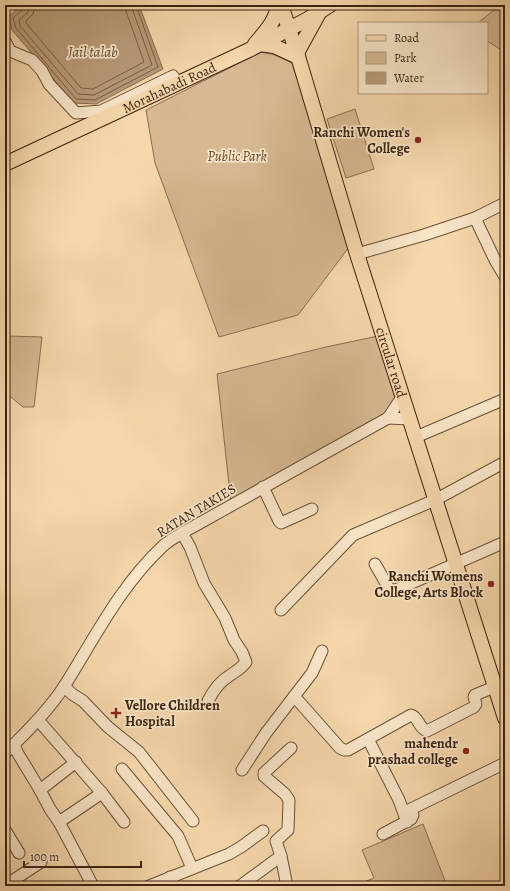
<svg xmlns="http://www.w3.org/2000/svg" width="510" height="891" font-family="Alegreya,serif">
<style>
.green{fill:#d6b992;stroke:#886e52}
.water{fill:#b69a77;stroke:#856a4e}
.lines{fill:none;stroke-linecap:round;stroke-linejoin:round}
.shore{stroke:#785e44;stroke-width:1}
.minor-casing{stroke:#6a5038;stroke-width:13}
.major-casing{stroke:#3b2211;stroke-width:16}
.minor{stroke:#f9e6c9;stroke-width:11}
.major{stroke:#f6d8ac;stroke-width:14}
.poi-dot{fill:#8f2418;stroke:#f9e6c9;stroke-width:1.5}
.labels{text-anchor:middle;stroke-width:3.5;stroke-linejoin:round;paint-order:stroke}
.street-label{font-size:14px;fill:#3b2211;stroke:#f9e6c9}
.poi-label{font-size:14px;font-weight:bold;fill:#3b2211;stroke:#f9e6c9;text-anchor:end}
.park-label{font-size:14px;font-style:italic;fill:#624831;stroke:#f9e6c9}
.water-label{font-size:15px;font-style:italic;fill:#604630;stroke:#f9e6c9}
</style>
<rect width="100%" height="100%" fill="#f6d8ac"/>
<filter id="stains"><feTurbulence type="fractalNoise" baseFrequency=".005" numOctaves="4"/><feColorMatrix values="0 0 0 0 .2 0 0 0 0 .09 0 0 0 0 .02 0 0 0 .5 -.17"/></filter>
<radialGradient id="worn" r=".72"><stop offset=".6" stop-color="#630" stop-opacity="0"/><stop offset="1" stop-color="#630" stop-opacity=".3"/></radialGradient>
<g class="green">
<path d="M500 5H505V52L487 41V23H478Z"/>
<path d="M261 52 275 55 292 63 349 247 298 315 219 337 155 163 146 110Z"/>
<path d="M355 109 374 169 346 178 327 119Z"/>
<path d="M8 336 42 337 34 407H23L6 393Z"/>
<path d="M378 336 401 396 388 414 231 503 217 374 326 347Z"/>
<path d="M423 824 447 886H354L374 878 362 850Z"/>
</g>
<path class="water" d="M22 5H139L163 69 96 104 74 103 12 30 8 17Z"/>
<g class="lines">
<g class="shore">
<path d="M24 5 23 9 13 18 16 28 76 99 95 100 158 67 136 5"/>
<path d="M29 5 28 12 19 20 20 26 78 94 94 95 152 65 131 5"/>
<path d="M35 5 33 14 26 21V23L81 88 93 89 144 62 126 11 125 5"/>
</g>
<g class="minor-casing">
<g id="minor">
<path d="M5 41 10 51 32 60 42 71 49 84 76 113 101 111 173 76 178 83"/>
<path d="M475 218 495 260 505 277"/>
<path d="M357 254 424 235 475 218 505 203"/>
<path d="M388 418 410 419"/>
<path d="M416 437 505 399"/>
<path d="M263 487 279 521 281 523 312 509"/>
<path d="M182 533 190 547 204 583 225 618 234 640 242 652 246 662C241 669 236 671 229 676 219 682 213 691 208 701"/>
<path d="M375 564 391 592 505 542"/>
<path d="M281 610 353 535 435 500 505 462"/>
<path d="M64 686 72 694 83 701 108 727 139 752 193 821"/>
<path d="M294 696 340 748 344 750H348L411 715C419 717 418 728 427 731L474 707 476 704 474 697 475 695 494 687"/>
<path d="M38 720 102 793 124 822"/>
<path d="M368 739 399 800 407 822"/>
<path d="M14 744 17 752 40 790 50 809 59 822 93 886"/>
<path d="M5 753C27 732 49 710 65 685 95 637 121 585 163 546 168 541 176 537 182 533L388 418 402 397"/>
<path d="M122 769 178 836 192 868"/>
<path d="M242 770 266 733 312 673 322 651"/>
<path d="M40 790 76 762"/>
<path d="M59 822 102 793"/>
<path d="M5 830 19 853"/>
<path d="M383 834 411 819 413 815 411 809 505 763"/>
<path d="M170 877 175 886"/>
<path d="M5 885 9 883 41 862"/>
<path d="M149 886 229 854 241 847 263 831"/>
<path d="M240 886 281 856"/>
<path d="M287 886 281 856 276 841 288 830 289 800 285 794 264 776V773L291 748"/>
</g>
</g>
<g class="major-casing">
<g id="major">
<path id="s1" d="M281 5 297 53 357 254 505 718"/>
<path d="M255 44C265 32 276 21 278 5"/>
<path d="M260 44 274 46 298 57"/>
<path d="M297 53 319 13"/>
<path id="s2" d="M5 164 249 50 308 19 330 5"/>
</g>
</g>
<use href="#minor" class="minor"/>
<use href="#major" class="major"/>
</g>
<g class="poi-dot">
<circle cx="418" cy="140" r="4"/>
<circle cx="491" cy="584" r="4"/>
<path d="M114 707h4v4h4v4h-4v4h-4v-4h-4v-4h4z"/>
<circle cx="466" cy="751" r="4"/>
</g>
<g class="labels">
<g class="street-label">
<text dy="5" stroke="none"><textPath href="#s2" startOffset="181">Morahabadi Road</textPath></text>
<text dy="5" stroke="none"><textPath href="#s1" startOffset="374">circular road</textPath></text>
<text transform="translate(196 510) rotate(-31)" y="5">RATAN TAKIES</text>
</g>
<g class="poi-label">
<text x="410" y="137">Ranchi Women's<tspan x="410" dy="16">College</tspan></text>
<text x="483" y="581">Ranchi Womens<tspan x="483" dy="16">College, Arts Block</tspan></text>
<text x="125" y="710" text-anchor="start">Vellore Children<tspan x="125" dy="16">Hospital</tspan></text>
<text x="458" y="748">mahendr<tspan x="458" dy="16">prashad college</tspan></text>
</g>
<g class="park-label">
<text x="237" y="161">Public Park</text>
</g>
<g class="water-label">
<text x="93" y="57">Jail talab</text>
</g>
</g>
<rect width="510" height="891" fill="none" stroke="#f6d8ac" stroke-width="20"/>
<rect x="6" y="6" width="498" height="879" fill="none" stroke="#3b2211" stroke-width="2"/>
<rect x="10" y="10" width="490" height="871" fill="none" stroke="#3b2211"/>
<rect x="358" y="22" width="130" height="72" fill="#f9e6c9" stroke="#ad987f"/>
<rect x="366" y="35" width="20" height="6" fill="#f6d8ac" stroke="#ad987f"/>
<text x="394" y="42" font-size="12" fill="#3b2211">Road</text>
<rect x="366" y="52" width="20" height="12" fill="#d6b992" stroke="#ad987f"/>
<text x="394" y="62" font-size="12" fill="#3b2211">Park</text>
<rect x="366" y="72" width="20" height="12" fill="#b69a77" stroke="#ad987f"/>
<text x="394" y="82" font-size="12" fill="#3b2211">Water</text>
<path d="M24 861v6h117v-6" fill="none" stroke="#3b2211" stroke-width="2"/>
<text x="30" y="861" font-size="12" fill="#3b2211" stroke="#f9e6c9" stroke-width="3" paint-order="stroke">100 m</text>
<rect width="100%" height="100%" filter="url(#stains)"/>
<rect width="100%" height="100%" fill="url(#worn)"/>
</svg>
